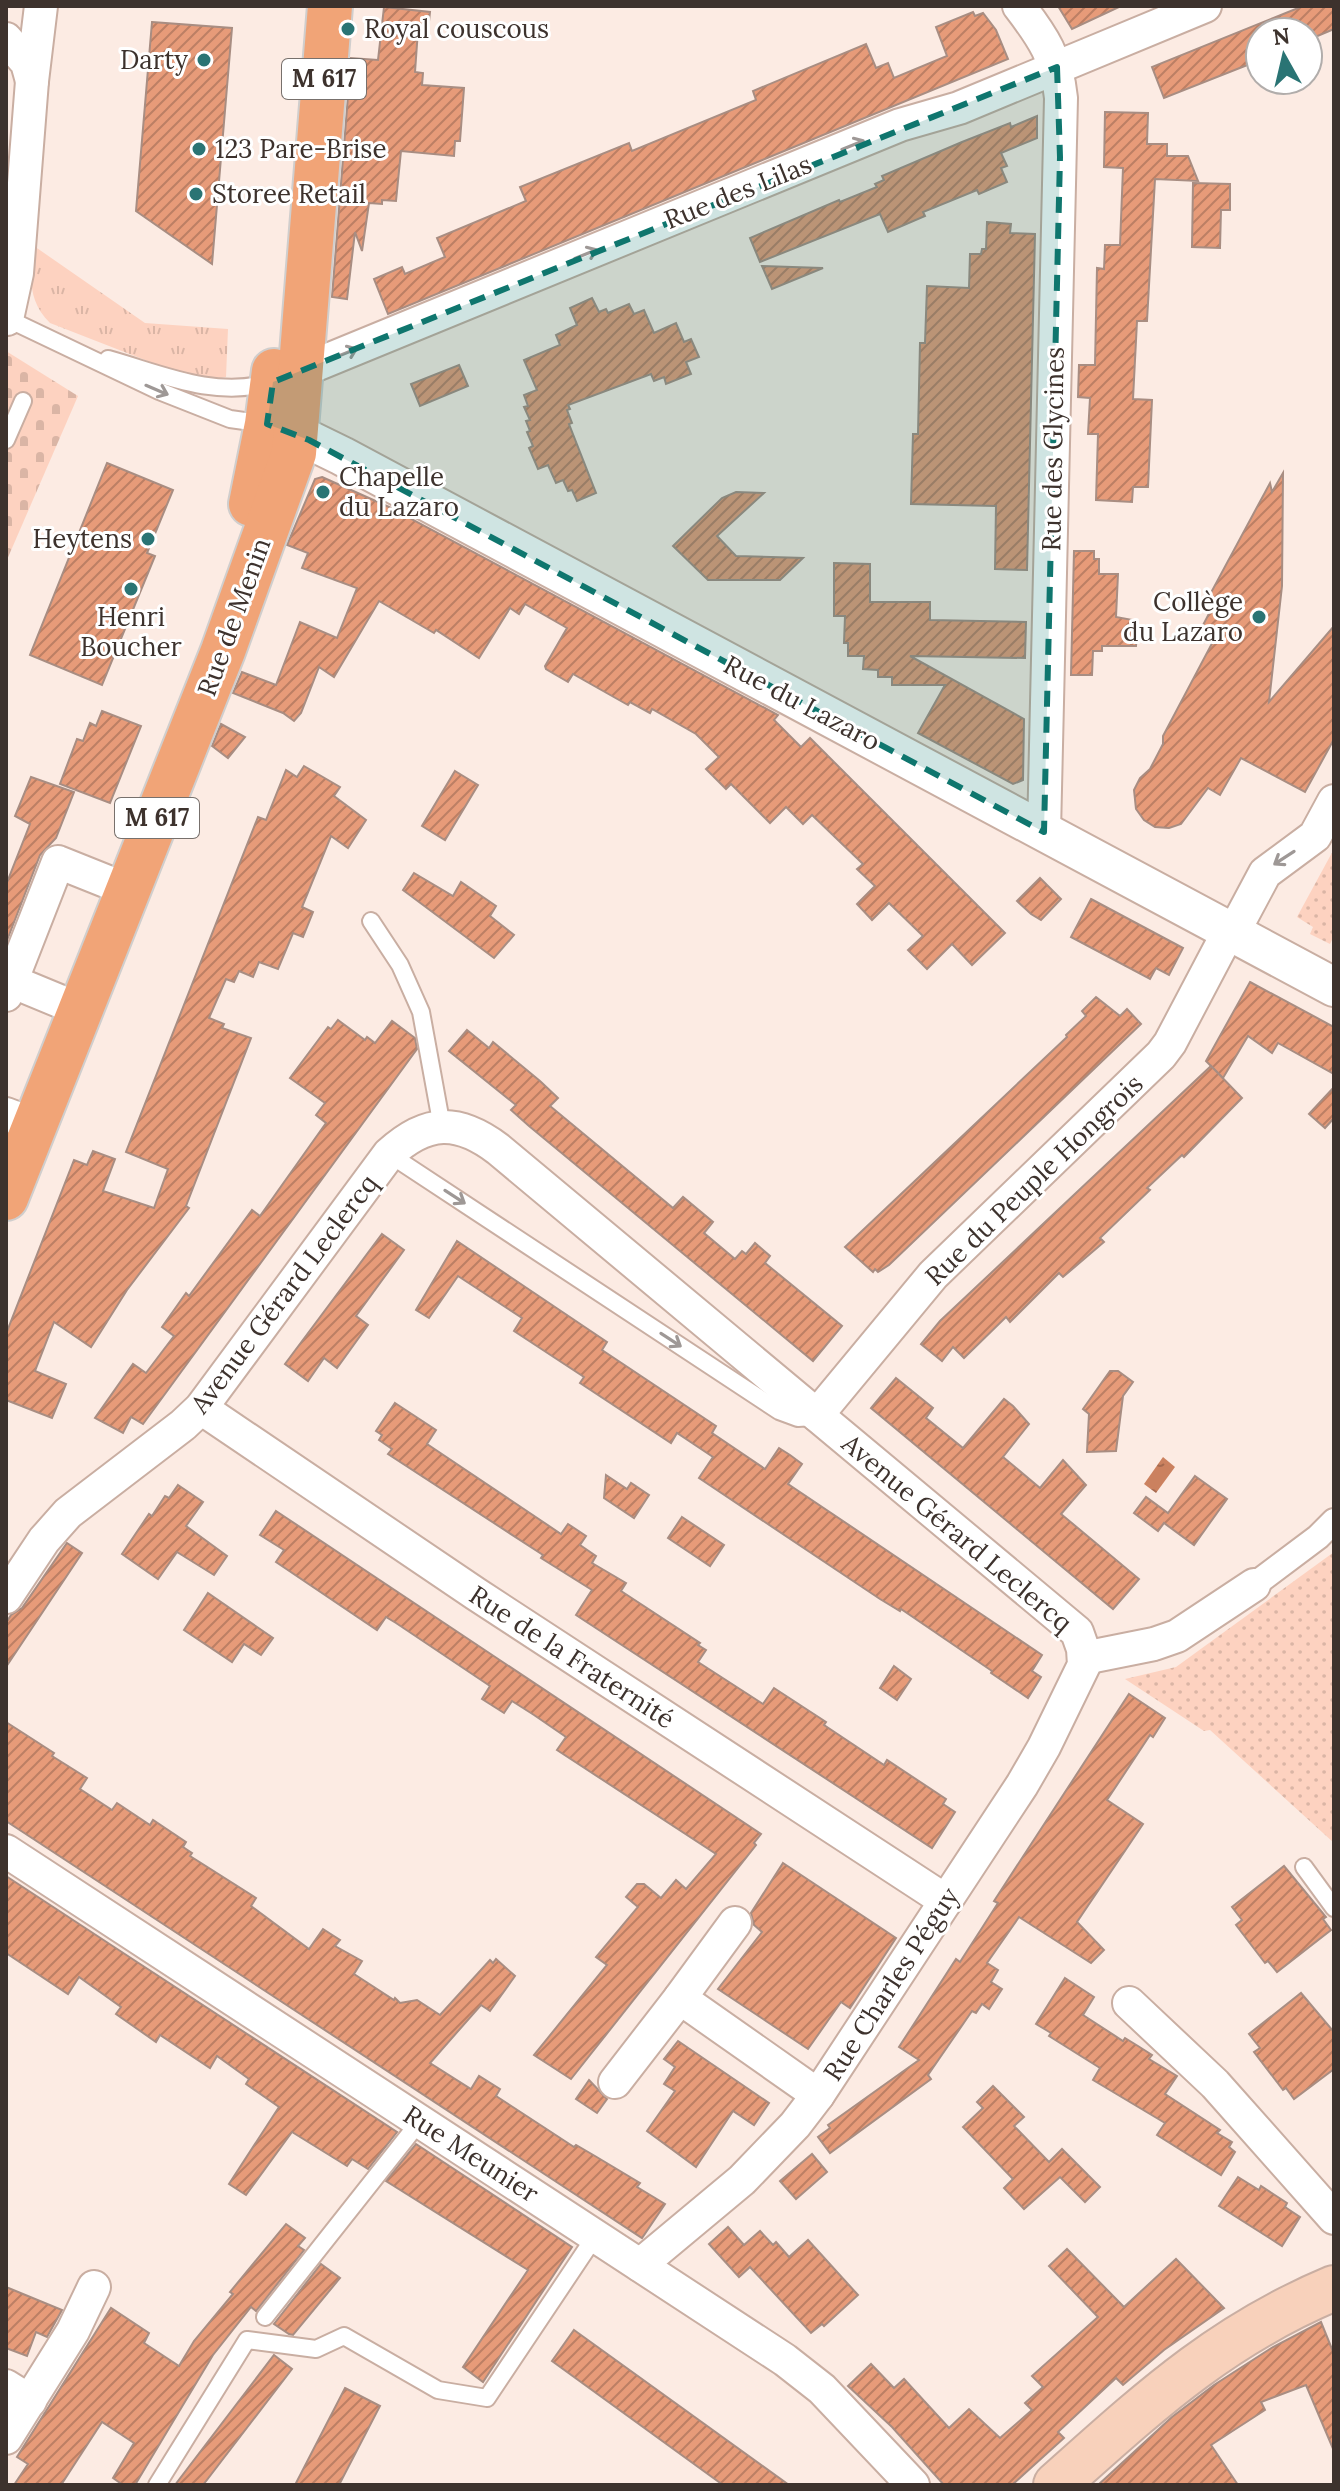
<svg xmlns="http://www.w3.org/2000/svg" width="1340" height="2491" font-family="Lora,serif">
<style>
.grass{fill:url(#grass-tufts)}
.cemetery{fill:url(#cemetery-stones)}
.park{fill:url(#park-dots)}
.water{fill:url(#water-ripples)}
.building{fill:url(#building-hatch);stroke:#a88d82;stroke-width:2}
.lines{fill:none;stroke-linecap:round;stroke-linejoin:round}
.service-casing{stroke:#c9aea2;stroke-width:20}
.pedestrian-casing{stroke:#c9aea2;stroke-width:28}
.minor-casing{stroke:#c9aea2;stroke-width:36}
.tertiary-casing{stroke:#c9aea2;stroke-width:42}
.secondary-casing{stroke:#c9aea2;stroke-width:48}
.primary-casing{stroke:#d0cecd;stroke-width:48}
.service{stroke:#fff;stroke-width:16}
.pedestrian{stroke:#fff;stroke-width:24}
.minor{stroke:#fff;stroke-width:32}
.tertiary{stroke:#fff;stroke-width:38}
.secondary{stroke:#f8d1bb;stroke-width:44}
.primary{stroke:#f1a477;stroke-width:44}
.oneway{stroke:#9e9896}
.marked{fill:#0f766e;fill-opacity:0.2;stroke:#0f766e;stroke-width:6;stroke-dasharray:16 10;stroke-linejoin:round}
.poi-dot{fill:#2a7474;stroke:#fff;stroke-width:3}
.labels{text-anchor:middle;stroke-width:6;stroke-linejoin:round;paint-order:stroke}
.shield{fill:#fff;stroke:#77706c;stroke-width:2}
.shield-label{font-size:24px;font-weight:bold;fill:#3d322d}
.poi-label{font-size:26px;fill:#3d322d;stroke:#fff;text-anchor:start}
.street-label{font-size:26px;fill:#3d322d;stroke:#fff}
</style>
<defs>
<pattern id="grass-tufts" width="24" height="20" patternUnits="userSpaceOnUse" patternTransform="scale(2)"><rect width="24" height="20" fill="#fdd2c0"/><path d="M3 7l-1-3M5 7V3M7 7l1-3M15 17l-1-3M17 17v-4M19 17l1-3" fill="none" stroke="#dab5a5"/></pattern>
<pattern id="cemetery-stones" width="16" height="16" patternUnits="userSpaceOnUse" patternTransform="scale(2)"><rect width="16" height="16" fill="#fdd2c0"/><path d="M2 7V4a2 2 0 0 1 4 0v3zM10 15v-3a2 2 0 0 1 4 0v3z" fill="#dab5a5"/></pattern>
<pattern id="park-dots" width="8" height="8" patternUnits="userSpaceOnUse" patternTransform="scale(2)"><rect width="8" height="8" fill="#fdd2c0"/><path d="M2 2h.1M6 6h.1" fill="none" stroke="#dab5a5" stroke-width="1.8" stroke-linecap="round"/></pattern>
<pattern id="water-ripples" width="26" height="14" patternUnits="userSpaceOnUse" patternTransform="scale(2)"><rect width="26" height="14" fill="#cb815f"/><path d="M2 4q2-2 4 0t4 0M15 11q2-2 4 0t4 0" fill="none" stroke="#a66a4f"/></pattern>
<pattern id="building-hatch" width="6" height="6" patternUnits="userSpaceOnUse" patternTransform="scale(2)"><rect width="6" height="6" fill="#e79b79"/><path d="M-1 1l2-2M0 6l6-6M5 7l2-2" fill="none" stroke="#bc7f64"/></pattern>
</defs>
<rect width="100%" height="100%" fill="#fcebe3"/>
<path class="grass" d="M34 246 145 323 228 329 226 377 211 380 186 376 50 323C27 300 30 276 34 246Z"/>
<path class="cemetery" d="M6 351 78 396 6 562Z"/>
<g class="park">
<path d="M1334 849V936L1330 944 1310 934 1313 927 1297 917Z"/>
<path d="M1334 1552V1843L1210 1730 1204 1731 1125 1679 1176 1667Z"/>
</g>
<path class="water" d="M1163 1457 1175 1467 1156 1493 1144 1484Z"/>
<g class="building">
<path d="M1058 6H1121L1072 29Z"/>
<path d="M1303 6H1334V29L1308 40V32H1260V60L1164 98 1152 67Z"/>
<path d="M384 7 430 12 428 31 418 30 415 72 423 73 422 85 464 88 460 141H455L454 156 401 151 396 201 382 200V204L369 203 362 251 355 232 347 299 332 297 351 58 378 60Z"/>
<path d="M973 12 975 16 983 13 996 30 1008 59 388 314 374 279 402 267 405 274 445 257 437 238 526 201 520 187 629 143 632 151 756 100 753 91 866 44 876 68 888 63 894 78 947 56 936 27Z"/>
<path d="M152 22 232 28 212 264 136 211Z"/>
<path d="M1105 112 1148 113 1147 144H1167V156H1188L1198 181 1155 179 1147 321H1137L1133 399 1152 400 1148 487H1133L1132 502 1096 500 1098 434H1088L1090 398 1078 397 1079 365H1095L1097 268 1104 269 1105 245H1120L1123 168 1104 167Z"/>
<path d="M1037 116V138L1001 153 1007 166 1001 168 1007 182 979 194 977 190 923 212 925 216 888 232 880 214 760 262 750 238 839 200 840 202 877 187 875 184 884 180 882 176 962 142 1010 123 1011 127Z"/>
<path d="M1193 183 1230 184V210H1221L1220 248 1192 247Z"/>
<path d="M987 222 1011 224 1010 233 1035 234 1027 570 995 569 996 506 911 504 913 434H918L920 343H925L927 286 969 288 970 254H981L982 249H986Z"/>
<path d="M762 266 823 268 772 289Z"/>
<path d="M592 298 599 312 606 309 608 313 629 304 634 314 644 310 654 333 676 323 684 342 691 339 699 357 686 362 691 374 666 384 664 377 654 381 651 374 568 405 570 409 567 410 572 423 569 424 596 493 577 501 572 490 568 491 563 480 556 483 548 465 538 469 529 448 533 446 527 432 530 431 526 421 530 420 524 407 528 406 524 395 537 390 524 360 560 345 556 335 577 325 570 308Z"/>
<path d="M459 365 468 386 420 406 411 384Z"/>
<path d="M107 463 173 490 147 553 155 556 102 685 30 655Z"/>
<path d="M1283 473 1282 586 1269 702 1334 626V739L1305 792 1241 758 1220 795 1208 788 1181 824 1169 828 1155 827 1144 820 1136 809 1134 790 1140 778 1150 769 1163 744V736L1217 634 1202 627 1214 604 1207 600 1270 483 1272 492Z"/>
<path d="M322 477 389 507 778 715 774 720 801 747 810 738 1005 933 972 965 952 944 927 969 908 950 923 936 889 903 872 920 857 904 875 886 857 869 863 864 812 815 803 824 786 807 770 823 731 784 726 789 706 769 719 757 696 734 652 709 650 713 630 702 628 705 573 674 568 682 546 669 545 666 567 628 525 604 519 614 510 608 479 658 436 630 434 633 379 601 334 677 319 667 301 713 294 721 283 713 233 693 242 672 276 685 300 622 337 638 357 588 302 568 308 553 287 545 315 479Z"/>
<path d="M736 492 764 493 717 536 736 556 803 558 780 580H708L673 546 722 498Z"/>
<path d="M1074 551H1094V559H1099V574H1118L1116 617 1138 621 1136 646H1102V651H1093L1092 675H1071Z"/>
<path d="M834 563 870 564V602H930V620L1026 622 1025 658 910 656 1024 719 1023 780 1013 784 918 733 945 685H892V677H878V670L863 669 864 656H848V643H844L845 616H834Z"/>
<path d="M102 711 141 726 110 803 60 784 77 739 83 741 90 723 96 726Z"/>
<path d="M221 724 245 737 228 758 212 746Z"/>
<path d="M304 766 340 787 334 796 366 820 348 848 331 836 302 907 313 912 303 937 293 933 278 969 259 962 253 977 239 971 234 982 226 979 209 1018 224 1024 222 1028 251 1038 186 1206 189 1208 127 1290 91 1347 54 1322 35 1371 66 1384 52 1418 6 1400V1334L74 1160 87 1165 93 1151 115 1159 103 1191 154 1208 168 1169 126 1152 258 817 266 820 286 770 297 777Z"/>
<path d="M455 771 478 785 445 840 422 826Z"/>
<path d="M31 777 74 792 56 838 40 855 6 943V885L30 824 15 816Z"/>
<path d="M414 873 453 896 461 882 496 906 490 916 514 935 494 958 403 890Z"/>
<path d="M1040 878 1061 899 1041 920 1031 914 1017 901Z"/>
<path d="M1091 899 1183 948 1169 975 1156 968 1150 979 1071 937Z"/>
<path d="M1250 982 1334 1027V1074L1278 1043 1272 1053 1248 1036 1223 1078 1206 1061Z"/>
<path d="M1096 997 1120 1016 1127 1009 1141 1024 889 1265 878 1272 875 1269 873 1272 845 1247 1067 1037 1066 1035 1086 1016 1082 1011Z"/>
<path d="M338 1020 365 1040 367 1037 375 1043 392 1021 415 1038 417 1049 143 1424 131 1417 123 1433 95 1418 133 1364 146 1373 174 1336 162 1327 186 1293 189 1296 252 1210 260 1216 326 1123 316 1115 325 1103 290 1078 328 1027 331 1029Z"/>
<path d="M467 1030 489 1048 493 1042 540 1081 558 1098 550 1106 673 1208 683 1197 713 1222 704 1233 735 1259 742 1251 746 1254 755 1243 770 1256 765 1263 842 1326 813 1361 529 1126 511 1110 516 1105 449 1051Z"/>
<path d="M1211 1066 1242 1098 1184 1157 1182 1155 1147 1188 1150 1190 1100 1238 1104 1242 1063 1277 1059 1273 1010 1322 1006 1317 964 1358 953 1347 942 1361 921 1344 940 1321Z"/>
<path d="M1334 1087V1118L1325 1128 1309 1114Z"/>
<path d="M382 1234 404 1250 356 1316 368 1325 337 1368 324 1358 308 1381 285 1364Z"/>
<path d="M457 1241 607 1342 602 1350 716 1426 712 1433 765 1469 779 1448 790 1455 802 1464 788 1484 1042 1655 1032 1671 1041 1677 1028 1698 991 1673 992 1671 901 1609 900 1611 880 1599 699 1478 713 1457 677 1433 671 1443 580 1383 584 1377 514 1331 522 1318 458 1276 429 1318 416 1310Z"/>
<path d="M1110 1371H1118L1133 1382 1123 1396 1116 1451 1087 1452 1089 1414 1083 1409Z"/>
<path d="M896 1378 933 1408 926 1418 963 1448 1004 1399 1013 1406 1029 1424 1003 1457 1040 1488 1063 1460 1086 1485 1061 1514 1139 1579 1113 1609 871 1408Z"/>
<path d="M395 1403 436 1430 427 1444 561 1534 568 1524 586 1536 580 1545 596 1556 592 1563 626 1583 621 1591 700 1643 698 1645 706 1650 698 1662 763 1704 774 1688 826 1722 824 1725 884 1765 887 1760 946 1799 943 1804 955 1812 932 1848 576 1615 592 1590 541 1558 543 1555 388 1454 392 1449 379 1440 382 1435 376 1431Z"/>
<path d="M606 1475 627 1489 631 1483 649 1495 634 1518 604 1498Z"/>
<path d="M1195 1476 1227 1499 1194 1545 1164 1523 1158 1531 1134 1513 1146 1497 1168 1513Z"/>
<path d="M178 1485 203 1502 186 1526 227 1556 214 1575 177 1552 158 1579 122 1554 149 1514 152 1516 165 1496 169 1498Z"/>
<path d="M276 1511 761 1834 754 1843 756 1845 571 2079 534 2055 607 1965 596 1957 638 1907 626 1897 637 1884H644L661 1898 676 1880 686 1889 716 1854 557 1750 566 1737 534 1715 512 1701 504 1713 482 1699 490 1686 396 1623 386 1617 377 1630 276 1562 284 1550 260 1535Z"/>
<path d="M682 1517 724 1545 710 1566 668 1538Z"/>
<path d="M67 1543 82 1553 6 1667V1623L11 1615 22 1608Z"/>
<path d="M208 1593 273 1638 261 1655 244 1644 232 1662 184 1630Z"/>
<path d="M894 1666 911 1679 897 1700 880 1688Z"/>
<path d="M1129 1694 1165 1718 1153 1737 1150 1735 1107 1800 1143 1824 1077 1922 1104 1950 1091 1963 1019 1917 987 1963 998 1970 991 1982 1002 1989 989 2009 982 2004 976 2013 972 2011 928 2075 931 2079 830 2153 818 2137 830 2128 828 2125 919 2060 899 2047 956 1959 960 1962 980 1931 998 1903 994 1901Z"/>
<path d="M6 1722 54 1753 52 1756 87 1778 80 1789 112 1810 117 1803 150 1825 153 1820 186 1842 183 1847 192 1853 190 1856 256 1898 251 1906 309 1949 323 1929 340 1940 335 1946 362 1961 354 1974 394 2000 395 1998 400 2003 417 2000 440 2015 490 1960 493 1963 496 1959 515 1976 490 2011 481 2005 430 2063 471 2089 479 2076 500 2089 496 2096 574 2147 576 2145 595 2156 640 2183 637 2187 665 2204 642 2238 6 1821Z"/>
<path d="M783 1863 896 1938 850 2008 841 2002 808 2049 718 1989 762 1932 754 1925 751 1913Z"/>
<path d="M1284 1866 1326 1917 1323 1919 1331 1930 1277 1972 1268 1961 1265 1963 1236 1925 1242 1920 1232 1907Z"/>
<path d="M6 1876 137 1962 397 2132 368 2169 352 2159 347 2166 292 2132 246 2195 229 2184 279 2107 246 2084 249 2079 217 2056 210 2068 160 2035 156 2042 116 2014 121 2007 79 1977 68 1994 6 1953Z"/>
<path d="M1065 1978 1094 1997 1083 2015 1123 2041 1125 2038 1138 2046 1152 2055 1149 2059 1177 2076 1165 2094 1220 2130 1217 2133 1232 2142 1229 2147 1235 2152 1221 2175 1157 2135 1165 2123 1093 2080 1100 2068 1049 2036 1051 2033 1036 2024Z"/>
<path d="M1301 1993 1334 2032V2069L1294 2099 1286 2088 1283 2090 1254 2052 1260 2048 1249 2034Z"/>
<path d="M678 2041 769 2103 754 2125 733 2111 696 2167 647 2131 675 2091 664 2084 675 2067 664 2059Z"/>
<path d="M589 2080 607 2099 597 2113 576 2099Z"/>
<path d="M993 2086 1024 2117 1014 2126 1049 2162 1062 2149 1100 2187 1085 2202 1060 2177 1024 2209 1004 2188 1013 2179 963 2127 983 2108 977 2102Z"/>
<path d="M416 2144 572 2247 483 2382 463 2367 528 2270 386 2181Z"/>
<path d="M812 2154 827 2172 796 2199 780 2181Z"/>
<path d="M1238 2177 1259 2190 1261 2186 1287 2203 1285 2207 1300 2217 1282 2246 1219 2206Z"/>
<path d="M286 2224 305 2238 298 2246 304 2250 256 2311 251 2307 213 2355 135 2485H123L113 2478 134 2443 102 2422 61 2485H14L28 2464 17 2457 111 2308 149 2333 144 2343 179 2366 194 2341 233 2294 230 2292Z"/>
<path d="M728 2227 744 2245 760 2231 773 2245 776 2242 789 2257 808 2240 858 2295 824 2326 822 2324 811 2333 750 2267 739 2277 709 2244Z"/>
<path d="M1067 2249 1124 2307 1176 2259 1224 2308 1164 2350 1123 2385 1116 2378 1058 2432 1064 2438 1012 2485H944L892 2427 848 2386 871 2364 894 2388 904 2379 949 2428 969 2409 1000 2438 1032 2410 1025 2403 1043 2387 1032 2376 1098 2317 1049 2266Z"/>
<path d="M321 2264 340 2278 293 2335 289 2334 274 2324Z"/>
<path d="M6 2287 62 2310 47 2337 36 2332 27 2356 6 2348Z"/>
<path d="M1321 2322 1334 2354V2451L1306 2385 1261 2402 1265 2410 1211 2445 1238 2485H1098L1172 2417 1214 2385 1273 2347Z"/>
<path d="M574 2330 789 2485H723L552 2361Z"/>
<path d="M274 2355 292 2369 203 2485H175Z"/>
<path d="M345 2388 380 2406 339 2485H295Z"/>
</g>
<g class="lines">
<g class="service-casing">
<g id="service">
<path d="M6 318 159 391 230 419 266 424"/>
<path d="M108 359C162 374 212 398 269 383"/>
<path d="M6 440 23 401"/>
<path d="M371 921 400 965 421 1012 442 1127"/>
<path d="M389 1154 779 1411 798 1418 813 1417"/>
<path d="M1304 1867 1334 1908"/>
<path d="M265 2317 420 2121"/>
<path d="M157 2485 247 2340 316 2349 344 2336 438 2390 487 2398 596 2235"/>
</g>
</g>
<g class="pedestrian-casing">
<path id="pedestrian" d="M1254 1585 1318 1537 1334 1521"/>
</g>
<g class="minor-casing">
<g id="minor">
<path d="M1019 6C1043 37 1057 58 1061 98L1044 832"/>
<path d="M6 39 27 63 32 81"/>
<path d="M7 319 17 273 32 81 41 6"/>
<path d="M284 378 900 125 959 108 1205 6"/>
<path d="M1233 933 1265 873 1315 836 1334 801"/>
<path d="M6 979 81 1010"/>
<path d="M6 995 58 862 128 890"/>
<path d="M6 1114 35 1125"/>
<path d="M201 1408 476 1594 946 1901"/>
<path d="M817 1415 933 1275 1161 1055 1170 1043 1229 931"/>
<path d="M6 1597 44 1540 68 1513 183 1425 201 1408 389 1154C427 1119 458 1119 498 1149L1077 1632 1083 1649 1084 1665 1044 1747 1022 1785 818 2095 795 2125 742 2180 640 2265"/>
<path d="M1084 1658 1154 1644 1177 1636 1254 1585"/>
<path d="M6 1851 785 2360 822 2389 913 2485"/>
<path d="M735 1923 680 1998 818 2095"/>
<path d="M1129 2003 1215 2084 1334 2218"/>
<path d="M615 2082 680 1998"/>
<path d="M6 2386 30 2401"/>
<path d="M6 2438 73 2331 94 2287"/>
</g>
</g>
<g class="tertiary-casing">
<path id="tertiary" d="M269 425 297 434 342 456 1334 987"/>
</g>
<g class="secondary-casing">
<path id="secondary" d="M1056 2485C1147 2404 1219 2336 1334 2288"/>
</g>
<g class="primary-casing">
<g id="primary">
<path d="M251 504 267 424 274 371"/>
<path d="M6 1198 223 651 294 453 330 6"/>
</g>
</g>
<use href="#service" class="service"/>
<use href="#pedestrian" class="pedestrian"/>
<use href="#minor" class="minor"/>
<use href="#tertiary" class="tertiary"/>
<use href="#secondary" class="secondary"/>
<use href="#primary" class="primary"/>
</g>
<defs><path id="oneway-shaft" d="M-6 0H5M1.5-3L5.5 0L1.5 3" fill="none" stroke-width="1.6" stroke-linecap="round" stroke-linejoin="round" transform="scale(2)"/></defs>
<g class="oneway">
<use href="#oneway-shaft" transform="translate(853 145) rotate(-22)"/>
<use href="#oneway-shaft" transform="translate(586 254) rotate(-22)"/>
<use href="#oneway-shaft" transform="translate(346 353) rotate(-22)"/>
<use href="#oneway-shaft" transform="translate(157 390) rotate(23)"/>
<use href="#oneway-shaft" transform="translate(1284 858) rotate(147)"/>
<use href="#oneway-shaft" transform="translate(455 1197) rotate(33)"/>
<use href="#oneway-shaft" transform="translate(671 1340) rotate(33)"/>
</g>
<path class="marked" d="M1057 67 1060 157 1044 832 309 440 267 424 273 382Z"/>
<g class="poi-dot">
<circle cx="348" cy="29" r="8"/>
<circle cx="204" cy="60" r="8"/>
<circle cx="199" cy="149" r="8"/>
<circle cx="196" cy="194" r="8"/>
<circle cx="323" cy="492" r="8"/>
<circle cx="148" cy="539" r="8"/>
<circle cx="131" cy="589" r="8"/>
<circle cx="1259" cy="617" r="8"/>
</g>
<g class="labels">
<g class="shield">
<rect x="282" y="59" width="84" height="40" rx="6"/>
<rect x="115" y="798" width="84" height="40" rx="6"/>
</g>
<g class="shield-label">
<text x="324" y="87">M 617</text>
<text x="157" y="826">M 617</text>
</g>
<g class="poi-label">
<text x="364" y="38">Royal couscous</text>
<text x="188" y="69" text-anchor="end">Darty</text>
<text x="215" y="158">123 Pare-Brise</text>
<text x="212" y="203">Storee Retail</text>
<text x="339" y="486">Chapelle<tspan x="339" dy="30">du Lazaro</tspan></text>
<text x="132" y="548" text-anchor="end">Heytens</text>
<text x="1243" y="611" text-anchor="end">Collège<tspan x="1243" dy="30">du Lazaro</tspan></text>
<text x="131" y="626" text-anchor="middle">Henri<tspan x="131" dy="30">Boucher</tspan></text>
</g>
<g class="street-label">
<text transform="translate(738 192) rotate(-22)" y="9">Rue des Lilas</text>
<text transform="translate(1053 449) rotate(-89)" y="9">Rue des Glycines</text>
<text transform="translate(234 617) rotate(-70)" y="9">Rue de Menin</text>
<text transform="translate(802 703) rotate(28)" y="9">Rue du Lazaro</text>
<text transform="translate(1034 1180) rotate(-44)" y="9">Rue du Peuple Hongrois</text>
<text transform="translate(284 1294) rotate(-53)" y="9">Avenue Gérard Leclercq</text>
<text transform="translate(957 1533) rotate(40)" y="9">Avenue Gérard Leclercq</text>
<text transform="translate(572 1657) rotate(33)" y="9">Rue de la Fraternité</text>
<text transform="translate(891 1984) rotate(-57)" y="9">Rue Charles Péguy</text>
<text transform="translate(471 2154) rotate(33)" y="9">Rue Meunier</text>
</g>
</g>
<rect width="1340" height="2491" fill="none" stroke="#3d322d" stroke-width="16"/>
<g transform="translate(1284 56) rotate(352)"><circle r="38" fill="#ffffff" stroke="#b1adab" stroke-width="2"/>
<path d="M0-6L14 30L0 20L-14 30Z" fill="#2a7474"/>
<text y="-12" font-size="22" font-weight="bold" text-anchor="middle" fill="#3d322d">N</text>
</g>
</svg>
